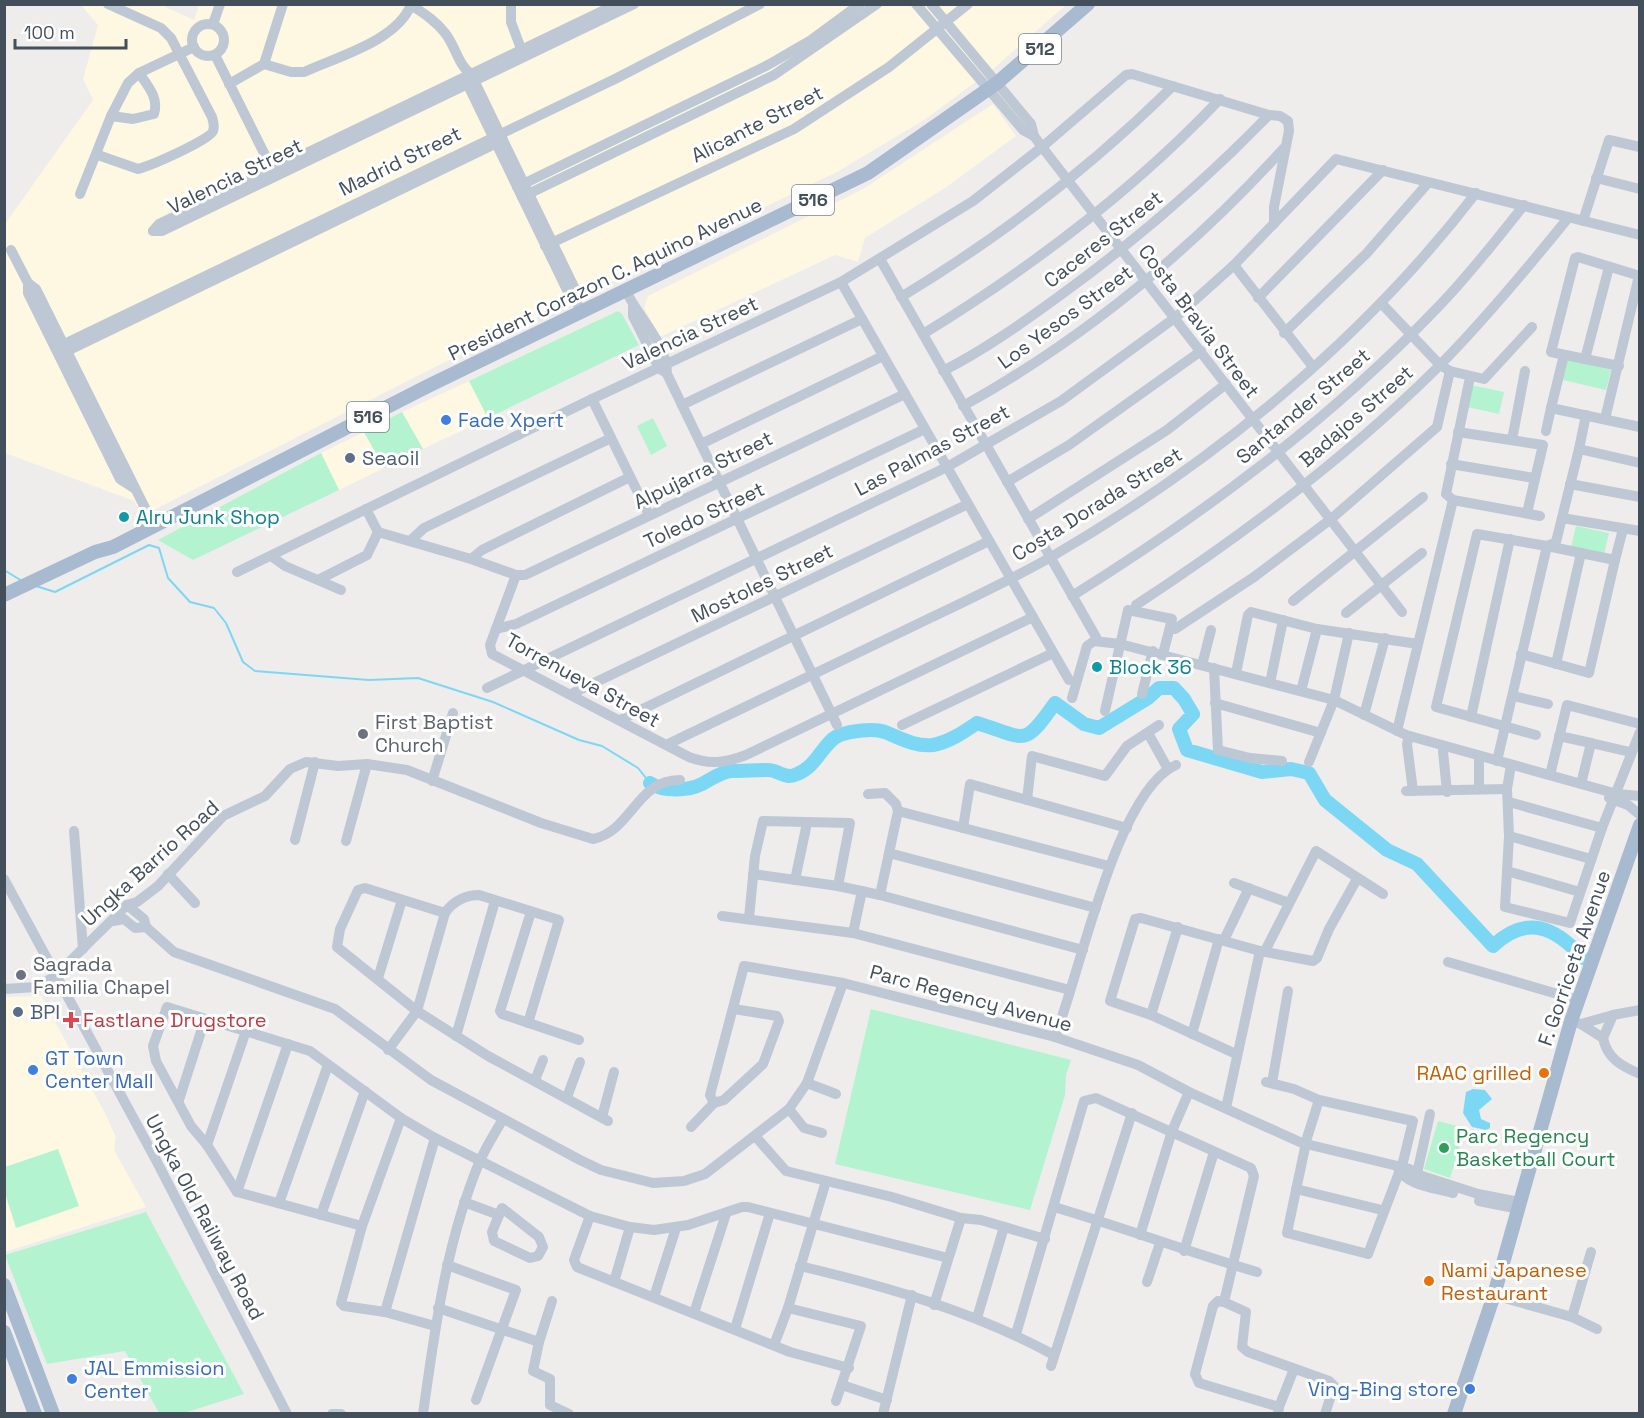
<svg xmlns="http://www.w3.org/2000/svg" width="1644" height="1418" font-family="'Space Grotesk',sans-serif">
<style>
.commercial{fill:#fef7e1}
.green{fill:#b4f3cf}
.water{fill:#7cd7f5}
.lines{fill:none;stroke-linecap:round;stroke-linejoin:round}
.stream{stroke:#7cd7f5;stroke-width:2}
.river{stroke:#7cd7f5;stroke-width:14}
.minor{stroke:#bdc8d4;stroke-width:10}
.major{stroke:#a8bacf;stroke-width:14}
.shop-dot{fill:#3f7fe0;stroke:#fff;stroke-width:2}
.service-dot{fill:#5c6f8a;stroke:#fff;stroke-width:2}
.culture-dot{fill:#0f9aa8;stroke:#fff;stroke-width:2}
.worship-dot{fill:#6b7280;stroke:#fff;stroke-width:2}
.health-dot{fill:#e0444e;stroke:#fff;stroke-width:2}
.food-dot{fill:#e8710a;stroke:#fff;stroke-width:2}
.leisure-dot{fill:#2e9e5b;stroke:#fff;stroke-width:2}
.labels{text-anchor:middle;stroke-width:6;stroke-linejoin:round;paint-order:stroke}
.shield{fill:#fff;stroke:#7b848c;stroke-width:1.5}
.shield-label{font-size:18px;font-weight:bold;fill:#434f5b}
.street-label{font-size:20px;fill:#434f5b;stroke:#fff}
.shop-label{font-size:20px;fill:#366cbe;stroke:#fff;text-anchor:start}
.service-label{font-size:20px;fill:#4e5e75;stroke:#fff;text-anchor:start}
.culture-label{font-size:20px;fill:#0d838f;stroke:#fff;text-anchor:start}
.worship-label{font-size:20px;fill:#5b616d;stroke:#fff;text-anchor:start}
.health-label{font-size:20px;fill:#be3a42;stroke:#fff;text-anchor:start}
.food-label{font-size:20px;fill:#c56008;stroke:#fff;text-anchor:end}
.leisure-label{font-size:20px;fill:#27864d;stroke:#fff;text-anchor:start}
</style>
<rect width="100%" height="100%" fill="#efecec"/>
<g class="commercial">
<path d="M199 4 1066 5 993 69 924 120 837 172 439 365 142 516 134 501 5 453V224L93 100 83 79 98 25 81 5H161L194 20Z"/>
<path d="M993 104 1016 136 945 188 865 238 858 262 835 255 660 337 644 308 648 296 863 189Z"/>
<path d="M469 381 488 418 423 449 402 412Z"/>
<path d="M364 432 384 468 339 490 321 453Z"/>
<path d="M41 996 105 1113 116 1137 114 1150 146 1207 5 1252 4 997Z"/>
</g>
<g class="green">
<path d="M618 311 622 314 639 345 488 418 469 381Z"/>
<path d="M1568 359 1611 370 1606 390 1563 380Z"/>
<path d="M1471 385 1504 392 1499 414 1467 407Z"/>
<path d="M402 412 423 449 384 468 364 432Z"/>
<path d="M653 418 667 446 651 455 637 426Z"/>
<path d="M321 453 339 490 193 560 158 540Z"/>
<path d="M1576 526 1609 533 1604 554 1571 547Z"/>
<path d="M871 1009 1071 1060 1066 1075 1065 1095 1030 1210 835 1164Z"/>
<path d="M1438 1121 1465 1128 1450 1178 1424 1169Z"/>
<path d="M58 1149 79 1206 16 1228 5 1193V1167Z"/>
<path d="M146 1212 244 1394 184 1413H159L125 1351 47 1364 5 1255Z"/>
</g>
<path class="water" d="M1473 1089 1485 1090 1492 1099 1479 1110 1481 1119 1490 1123V1128L1486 1130 1472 1127 1463 1113 1466 1092Z"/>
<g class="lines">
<g class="stream">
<path d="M4 570 22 581"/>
<path d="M36 586 55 592 149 545 159 548 168 578 190 602 214 608 226 623 243 662 255 671 369 680 418 678 493 702 579 740 602 746 638 768 650 783"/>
</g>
<path class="river" d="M650 783C663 792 688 791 702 784 712 779 720 772 731 771 743 771 756 770 768 770 779 770 785 780 797 774 818 766 824 740 840 735 851 731 873 728 885 732 900 738 915 747 933 745 949 742 964 732 977 723 1026 738 1023 749 1055 703L1084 724 1099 728 1148 698 1159 688H1174L1184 699 1193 714 1179 729 1187 750 1262 772 1291 769 1309 773 1325 800 1387 850 1417 864 1493 946C1527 914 1555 927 1583 958"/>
<g class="minor">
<path d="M511 4V22L523 54"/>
<path d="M916 4 1023 130 1034 136"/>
<path d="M931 4 1031 124 1034 136 1042 147 1402 612"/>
<circle cx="208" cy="40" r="16"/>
<path d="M213 24 220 4"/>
<path d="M215 55 275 175"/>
<path d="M264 64 291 72H304C339 56 396 41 411 5 423 13 436 21 445 33 455 45 458 65 471 74L574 287 573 295"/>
<path d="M465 79 567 290 573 295 582 313"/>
<path d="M229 84 264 64 283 4"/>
<path d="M111 116 133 119 154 114C159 98 148 86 139 73"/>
<path d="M98 155 138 169C150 166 210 140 213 131 215 126 213 121 212 117L171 38 161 28 108 4"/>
<path d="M1596 178 1640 189"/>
<path d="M517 187 768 65 811 40 860 4"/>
<path d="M80 194 111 116 128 83 139 73 194 47"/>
<path d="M522 197 774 75 877 4"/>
<path d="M1583 221 1609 140 1640 147"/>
<path d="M153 231H162L634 4"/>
<path d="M153 231 159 224 617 4"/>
<path d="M545 246 794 129 889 67 968 4"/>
<path d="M11 250 28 283 36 289 154 526"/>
<path d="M880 259 1096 637"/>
<path d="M1234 265 1313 367"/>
<path d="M841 282 1069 680"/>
<path d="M28 283V293L120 479 134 488"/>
<path d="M626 291C638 317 667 343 667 374L837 725"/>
<path d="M901 297C1002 236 1090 168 1173 86"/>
<path d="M1258 298 1383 170"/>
<path d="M1381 303 1440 365 1450 371 1484 379 1532 327"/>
<path d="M633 306V316L659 368 665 372"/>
<path d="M1284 333 1366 254 1428 183"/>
<path d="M923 334C1032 267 1132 192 1220 99"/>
<path d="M56 348 617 78 760 4"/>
<path d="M59 355 503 140"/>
<path d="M1564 355 1551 408 1640 427"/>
<path d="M1585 359 1609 267"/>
<path d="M1619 366 1551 352 1575 258 1578 257 1640 276"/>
<path d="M943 371C984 350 1021 324 1058 297 1134 242 1204 182 1269 115"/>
<path d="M1469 382 1446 494 1453 500 1540 516"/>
<path d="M592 399 649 515"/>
<path d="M682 405 862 319"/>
<path d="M963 406C1084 339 1191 250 1284 148"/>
<path d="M1605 419 1639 276"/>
<path d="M1546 431 1551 408"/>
<path d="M1458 432 1543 445 1527 513"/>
<path d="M1512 440 1525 371"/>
<path d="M701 444 883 356"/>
<path d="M1579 449 1586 415"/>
<path d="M1451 464 1534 478"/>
<path d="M1007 482 1069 445 1201 351"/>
<path d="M1570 484 1640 497"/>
<path d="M366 509 378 532"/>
<path d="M1562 518 1640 531"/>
<path d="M1028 519 1167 430 1226 384"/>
<path d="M1623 529 1615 560 1547 546 1556 542 1579 449 1640 463"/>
<path d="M378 532 471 559 516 575H525L905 394"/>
<path d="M410 541 424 528 611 438"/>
<path d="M271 556 285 566 341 590"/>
<path d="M471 559 482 550 630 477"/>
<path d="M237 572 592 399 841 282 973 201 1042 147 1126 75 1132 74 1269 115 1280 116 1288 121 1289 131 1274 207V224"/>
<path d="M516 575 490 645 492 654 689 757C709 765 725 763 746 755L1033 617"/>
<path d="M320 579 367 555 378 532"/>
<path d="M1072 596C1205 513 1330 420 1439 306 1470 274 1497 239 1524 205"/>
<path d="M1293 601 1423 497"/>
<path d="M1136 605C1243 535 1345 459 1436 369 1483 322 1526 270 1568 218"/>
<path d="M1346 613 1422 553"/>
<path d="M496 629 516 624 925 429"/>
<path d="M1175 629 1254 577 1331 519 1437 427 1450 371"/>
<path d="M1521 654 1589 673 1615 560"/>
<path d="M1556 664 1581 553"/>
<path d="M1202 665 1211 630"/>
<path d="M1214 668 1218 750 1250 758 1282 761"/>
<path d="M1236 673 1248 615 1251 612 1317 629 1418 644"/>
<path d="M1270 683 1283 620"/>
<path d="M487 688 947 467 1061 401 1176 317 1234 265 1336 159 1640 235"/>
<path d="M1301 691 1317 629"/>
<path d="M571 694 968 504"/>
<path d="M1142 694 1153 651"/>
<path d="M1513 696 1548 704"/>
<path d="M1072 698 1087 646 1094 641 1120 644 1334 700 1406 735 1617 794 1640 796"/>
<path d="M1215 703 1321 733"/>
<path d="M1105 711 1128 610 1172 619 1163 654"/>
<path d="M1364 715 1385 638"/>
<path d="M1471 717 1510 539"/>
<path d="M620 720 989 541"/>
<path d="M902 725 1053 653"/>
<path d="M1397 731 1453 500"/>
<path d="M1148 733 1168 769"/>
<path d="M1409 736 1407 744 1413 791"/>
<path d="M1559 736 1591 743"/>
<path d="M666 745C744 708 821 670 899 633 950 608 1002 585 1051 557 1213 463 1362 341 1476 193"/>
<path d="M1443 751 1447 792"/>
<path d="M1479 756V789"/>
<path d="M1497 761 1547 546 1477 534 1436 707 1536 735"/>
<path d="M1309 762 1334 700 1349 633"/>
<path d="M1511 765 1507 789 1509 836 1505 907 1570 923 1602 828 1640 732"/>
<path d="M1550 775 1567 705 1640 724"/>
<path d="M432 781 453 713"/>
<path d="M1581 784 1591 743 1630 752"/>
<path d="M1406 791 1507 789"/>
<path d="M868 794 885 793 896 804 898 811 880 895"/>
<path d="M1609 798 1628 805 1640 815"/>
<path d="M1027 800 1032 756 1105 776 1127 746 1159 725"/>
<path d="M1509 802 1602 828"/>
<path d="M898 811 1109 866"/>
<path d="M963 828 970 784 1127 828"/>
<path d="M74 831 83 949"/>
<path d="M1509 836 1591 859"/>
<path d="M295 840 315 762"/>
<path d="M346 841 367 764"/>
<path d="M889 853 1096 908"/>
<path d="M1507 871 1580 892"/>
<path d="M168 874 195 903"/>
<path d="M753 874 838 886 880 895 1083 950"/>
<path d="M4 879 156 1160 287 1414"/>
<path d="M795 880 807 823"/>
<path d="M1234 883 1289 903"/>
<path d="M127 905 144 919 146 927"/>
<path d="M531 912 500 1011 502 1014 579 1040"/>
<path d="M445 913 365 888 358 890 340 929 337 947 417 1011 488 1056 608 1121"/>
<path d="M722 916 853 933 1070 990"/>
<path d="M749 918 755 856 763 821 850 823 838 886"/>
<path d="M113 921 124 919 135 928 146 927"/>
<path d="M146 927 174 952 335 1009 431 1080 580 1160 601 1170 653 1183 684 1181 705 1174 789 1109 807 1083 843 983 1055 1037 1138 1065 1189 1092 1302 1143 1410 1169 1416 1174 1478 1194 1519 1202"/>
<path d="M853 933 862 891"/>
<path d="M1224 940 1249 888"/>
<path d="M1265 951 1316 851 1383 894"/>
<path d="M1448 962 1578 1000"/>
<path d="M378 978 402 900"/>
<path d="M4 989 37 987 55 976 127 905 137 902 158 886 223 816 265 796 290 769 306 762 338 766 367 764 407 770 541 823 593 839C632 831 636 780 680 780"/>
<path d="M1151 1015 1178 927"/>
<path d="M1571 1021 1581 1024 1603 1038C1607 1058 1621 1066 1640 1074"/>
<path d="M1581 1024 1613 1015"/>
<path d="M1192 1034 1219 939"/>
<path d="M456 1036 495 901"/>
<path d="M1055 1037C1079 977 1116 791 1176 765"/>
<path d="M1603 1038 1613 1015 1640 1010"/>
<path d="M388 1050 417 1011 445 913C453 901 466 895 479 895L559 920 528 1023"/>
<path d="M1236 1054 1151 1015 1110 1001 1135 919 1141 918 1260 951 1313 961 1317 958 1329 929 1357 879"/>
<path d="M535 1080 543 1060"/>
<path d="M1266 1082 1294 1089 1319 1100 1413 1121 1403 1162 1368 1254 1287 1233 1307 1138 1319 1100"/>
<path d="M807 1083 836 1094"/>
<path d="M1272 1083 1288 991"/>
<path d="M567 1097 580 1062"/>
<path d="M179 1100 205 1019"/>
<path d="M714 1103 710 1095 744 966 843 983"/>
<path d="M1226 1108 1260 951"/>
<path d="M789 1109 804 1128 822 1133"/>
<path d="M602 1117 614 1072"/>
<path d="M401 1118 362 1226 341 1303 344 1306 385 1312 435 1326"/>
<path d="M691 1127 714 1103 724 1100 763 1064 779 1021 777 1016 734 1009"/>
<path d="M755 1136 786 1171 892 1197 961 1218 981 1220 1045 1239"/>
<path d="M207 1145 246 1031"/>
<path d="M1398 1168C1406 1186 1436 1188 1453 1193"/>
<path d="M1416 1178 1430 1114"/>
<path d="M1296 1189 1382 1210"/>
<path d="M237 1192 288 1044"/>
<path d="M1479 1201 1514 1208"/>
<path d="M464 1202 499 1215"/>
<path d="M279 1203 328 1065"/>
<path d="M1054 1207C1122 1227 1188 1252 1257 1272"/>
<path d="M502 1208 539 1237 543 1247 538 1256 530 1258 494 1241 492 1232Z"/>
<path d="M321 1215 365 1091"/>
<path d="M590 1216 574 1260 577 1267 790 1352 849 1368"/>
<path d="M362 1226 237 1192 207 1145 191 1126 156 1061 153 1046 167 1007 310 1051 401 1118 435 1138 590 1216 630 1227 654 1230 688 1225 742 1207H748L948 1258"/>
<path d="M1140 1235 1172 1131 1189 1092"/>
<path d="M1184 1251 1214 1152"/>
<path d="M447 1265 516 1290 476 1400"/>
<path d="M800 1266C888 1287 975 1312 1054 1355"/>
<path d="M614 1282 630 1227"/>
<path d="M1147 1282 1160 1243"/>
<path d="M1494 1295 1572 1317 1597 1329"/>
<path d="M654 1297 676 1228"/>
<path d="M1224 1302 1246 1312 1242 1347 1248 1352 1329 1381 1334 1386 1325 1414"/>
<path d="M934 1305 961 1218"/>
<path d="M438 1308 539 1342 533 1371 550 1379V1405L569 1414"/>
<path d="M788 1308 861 1326 836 1401"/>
<path d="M385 1312 435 1138"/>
<path d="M694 1313 726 1214"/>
<path d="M1572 1317 1591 1252"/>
<path d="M977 1318 1004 1227"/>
<path d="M735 1329 770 1213"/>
<path d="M1016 1334 1084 1101 1096 1098 1251 1168 1254 1176 1224 1302 1218 1301 1213 1306 1195 1374 1199 1383 1279 1407 1278 1414"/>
<path d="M539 1342 552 1301"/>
<path d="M774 1345 788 1308 826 1181"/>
<path d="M1051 1366 1132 1113"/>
<path d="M842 1385 887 1400"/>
<path d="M1279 1407 1294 1369"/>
<path d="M332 1414H341"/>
<path d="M423 1414C435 1328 446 1243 479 1163 485 1148 495 1133 503 1119"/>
<path d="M883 1414 912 1295"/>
</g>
<g class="major">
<path d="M4 595 95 552 113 547 428 386 868 173 997 83 1088 4"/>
<path d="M4 1285 53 1414"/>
<path d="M4 1332 35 1414"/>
<path d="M1454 1414 1494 1295 1571 1021 1640 825"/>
</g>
</g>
<g class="shop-dot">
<circle cx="446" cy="420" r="6"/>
<circle cx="33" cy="1070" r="6"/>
<circle cx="72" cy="1379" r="6"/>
<circle cx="1470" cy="1389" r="6"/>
</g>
<g class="service-dot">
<circle cx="350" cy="458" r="6"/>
<circle cx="18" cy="1012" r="6"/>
</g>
<g class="culture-dot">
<circle cx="124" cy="517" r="6"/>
<circle cx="1097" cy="667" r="6"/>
</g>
<g class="worship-dot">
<circle cx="363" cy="734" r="6"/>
<circle cx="21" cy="975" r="6"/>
</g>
<path class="health-dot" d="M68 1011h6v6h6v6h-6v6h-6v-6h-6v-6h6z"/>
<g class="food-dot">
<circle cx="1544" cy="1073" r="6"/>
<circle cx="1429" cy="1281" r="6"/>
</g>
<circle class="leisure-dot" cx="1444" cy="1148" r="6"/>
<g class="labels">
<g class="shield">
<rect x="1019" y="34" width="42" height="30" rx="4.5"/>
<rect x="792" y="185" width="42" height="30" rx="4.5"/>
<rect x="347" y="402" width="42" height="30" rx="4.5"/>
</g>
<g class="shield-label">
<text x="1040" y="55">512</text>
<text x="813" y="206">516</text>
<text x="368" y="423">516</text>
</g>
<g class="street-label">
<text transform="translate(757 124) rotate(-27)" y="7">Alicante Street</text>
<text transform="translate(400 161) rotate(-26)" y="7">Madrid Street</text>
<text transform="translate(235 176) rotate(-26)" y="7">Valencia Street</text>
<text transform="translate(1103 239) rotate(-38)" y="7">Caceres Street</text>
<text transform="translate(605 279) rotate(-26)" y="7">President Corazon C. Aquino Avenue</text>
<text transform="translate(1065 317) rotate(-36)" y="7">Los Yesos Street</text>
<text transform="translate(1199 321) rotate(53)" y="7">Costa Bravia Street</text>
<text transform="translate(690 333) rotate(-25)" y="7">Valencia Street</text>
<text transform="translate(1303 406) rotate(-40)" y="7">Santander Street</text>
<text transform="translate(1356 416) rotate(-41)" y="7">Badajos Street</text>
<text transform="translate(932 450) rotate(-28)" y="7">Las Palmas Street</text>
<text transform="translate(703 470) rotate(-26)" y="7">Alpujarra Street</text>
<text transform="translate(1097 504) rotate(-32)" y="7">Costa Dorada Street</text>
<text transform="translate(704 515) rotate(-25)" y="7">Toledo Street</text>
<text transform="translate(762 583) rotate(-26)" y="7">Mostoles Street</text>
<text transform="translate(583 680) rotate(29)" y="7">Torrenueva Street</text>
<text transform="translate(150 863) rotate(-42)" y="7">Ungka Barrio Road</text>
<text transform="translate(1574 958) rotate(-71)" y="7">F. Gorriceta Avenue</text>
<text transform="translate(971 998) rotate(15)" y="7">Parc Regency Avenue</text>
<text transform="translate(205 1217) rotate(62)" y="7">Ungka Old Railway Road</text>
</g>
<g class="shop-label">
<text x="458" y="427">Fade Xpert</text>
<text x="45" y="1065">GT Town<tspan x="45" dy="23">Center Mall</tspan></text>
<text x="84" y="1375">JAL Emmission<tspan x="84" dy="23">Center</tspan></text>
<text x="1458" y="1396" text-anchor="end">Ving-Bing store</text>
</g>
<g class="service-label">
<text x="362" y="465">Seaoil</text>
<text x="30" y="1019">BPI</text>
</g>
<g class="culture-label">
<text x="136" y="524">Alru Junk Shop</text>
<text x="1109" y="674">Block 36</text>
</g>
<g class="worship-label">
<text x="375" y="729">First Baptist<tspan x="375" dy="23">Church</tspan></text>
<text x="33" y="971">Sagrada<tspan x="33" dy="23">Familia Chapel</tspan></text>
</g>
<g class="health-label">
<text x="83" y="1027">Fastlane Drugstore</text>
</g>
<g class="food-label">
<text x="1532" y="1080">RAAC grilled</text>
<text x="1441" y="1277" text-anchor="start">Nami Japanese<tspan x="1441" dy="23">Restaurant</tspan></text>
</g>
<g class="leisure-label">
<text x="1456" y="1143">Parc Regency<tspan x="1456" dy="23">Basketball Court</tspan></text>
</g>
</g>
<rect width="1644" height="1418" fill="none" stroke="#434f5b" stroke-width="12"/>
<path d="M15 39v9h111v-9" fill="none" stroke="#434f5b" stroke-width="3"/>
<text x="24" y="39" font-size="18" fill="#434f5b" stroke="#ffffff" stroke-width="4.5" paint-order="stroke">100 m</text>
</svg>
